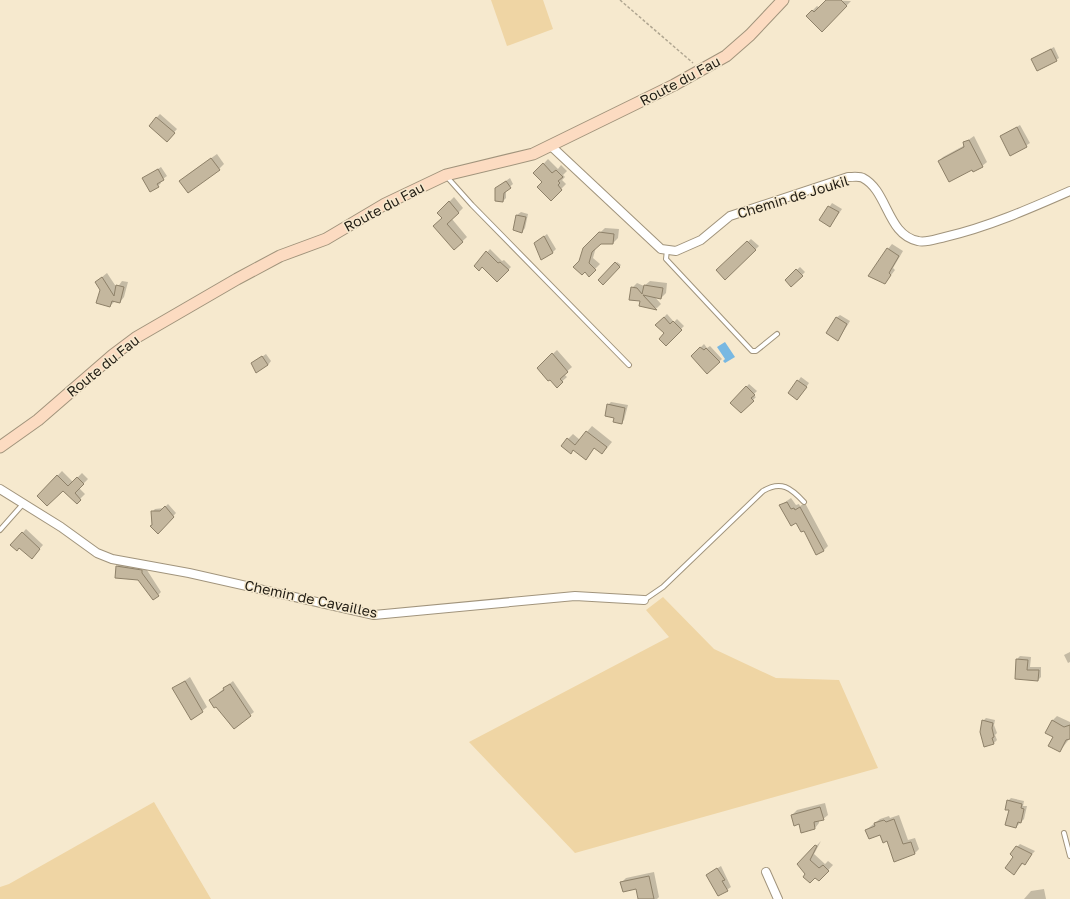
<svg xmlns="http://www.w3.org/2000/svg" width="1070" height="899" font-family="'Golos Text',sans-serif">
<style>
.green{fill:#efd5a4}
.water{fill:#78b8e2}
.shadow{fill:#0003}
.building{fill:#c4b79e;stroke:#8e8169}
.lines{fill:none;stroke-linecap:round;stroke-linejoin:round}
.lane-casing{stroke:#a1947c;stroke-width:6}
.street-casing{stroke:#a1947c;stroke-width:10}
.secondary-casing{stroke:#a1947c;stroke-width:13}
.path{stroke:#b0a691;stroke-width:1.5;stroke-dasharray:3 2;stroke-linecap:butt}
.lane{stroke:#fff;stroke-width:4}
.street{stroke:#fff;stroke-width:8}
.secondary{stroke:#fcdbc1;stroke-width:11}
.labels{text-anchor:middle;stroke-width:3;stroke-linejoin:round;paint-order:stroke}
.street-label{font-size:14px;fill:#221d14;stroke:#f6e9ce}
</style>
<rect width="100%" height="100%" fill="#f6e9ce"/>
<g class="green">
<path d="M491 0H543L553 29 507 46Z"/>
<path d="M663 597 714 649 776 678 839 680 878 768 575 853 469 742 669 637 646 610Z"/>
<path d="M154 802 211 899H0V887L9 884Z"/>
</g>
<path class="water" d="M725 342 735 357 725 363 723 361 725 359 717 347Z"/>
<g class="shadow">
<path d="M828 0 851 1 822 31 807 16 817 6 820 8Z"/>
<path d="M1054 47 1059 58 1056 60 1032 59Z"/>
<path d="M160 114 177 129 170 137 150 125Z"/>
<path d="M1020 125 1030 143 1011 155 1001 136Z"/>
<path d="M974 136 987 162 982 166 972 169 939 161 943 157 965 145 964 143Z"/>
<path d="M217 154 224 164 219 169 186 176Z"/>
<path d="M548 159 558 169 561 165 567 171 563 175 565 177 562 180 566 184 551 199 543 182 535 173Z"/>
<path d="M161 167 167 176 160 181 161 183 158 186 144 178Z"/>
<path d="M510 178 513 184 506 190V198L503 201 500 185Z"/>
<path d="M454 197 463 208 452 219 467 237 454 249 443 217 438 213Z"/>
<path d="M832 203 842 209 830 226 821 220Z"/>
<path d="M521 212 528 214 525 228 522 232 517 215Z"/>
<path d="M605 228 619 229 618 238 613 243H600L596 247 593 258 600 264 589 275 580 261 584 248Z"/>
<path d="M547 234 556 249 552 253 535 243Z"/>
<path d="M751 239 759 246 725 279 717 270Z"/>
<path d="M892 244 903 251 893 268 895 270 885 283 888 249Z"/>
<path d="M490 249 502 261 504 260 511 267 497 281 482 266H475Z"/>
<path d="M617 262 621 265 603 283 599 280Z"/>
<path d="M800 267 805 272 791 286 786 280Z"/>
<path d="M107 273 117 288 122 281 128 282 124 297 120 302 115 301 110 306 96 282Z"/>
<path d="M650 281 667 283 666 293 661 298 654 296 661 304 657 308 640 305 641 300 632 288 637 283 644 286Z"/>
<path d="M667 314 674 322 677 319 684 326 666 344 665 333 656 325Z"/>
<path d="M840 315 850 321 838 340 836 318Z"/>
<path d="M704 344 707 348 710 346 722 359 707 372 692 356Z"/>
<path d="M557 350 572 367 564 374 567 377 557 386 538 368Z"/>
<path d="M266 354 271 361 268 365 252 364Z"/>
<path d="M801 377 809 383 800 396 789 393Z"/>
<path d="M749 384 757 391 753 395 756 397 741 412 732 403Z"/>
<path d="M611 402 628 405 624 420 621 423 608 405Z"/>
<path d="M592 426 612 442 607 448 602 453 595 447 586 458 574 449 571 452 568 439 573 434 580 440Z"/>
<path d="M62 471 73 482 82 473 88 479 79 488 85 494 77 502 63 490 38 496Z"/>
<path d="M791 498 796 505 799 504 800 506 805 503 828 546 824 550 817 553 805 529 781 505Z"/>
<path d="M168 504 176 513 158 532 153 525 152 512 155 509 164 508Z"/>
<path d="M26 529 43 545 35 554 20 547 12 545Z"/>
<path d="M120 563 145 567 161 592 158 595 139 579 117 566Z"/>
<path d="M1070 652V662L1068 663 1064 655Z"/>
<path d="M1020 656 1031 657 1030 667H1041V677L1038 680 1016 678 1017 659Z"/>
<path d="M190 677 207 707 202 711 173 689Z"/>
<path d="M233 681 254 712 234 727 210 700Z"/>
<path d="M1057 716 1070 722V738L1060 751 1054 736 1052 721Z"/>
<path d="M986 718 995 720 994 725 997 733 995 735 997 740 994 743 985 745 983 721Z"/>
<path d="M1011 798 1024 801 1023 806H1027L1024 819 1016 827 1008 801Z"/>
<path d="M825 803 828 815 823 819 819 820V823L815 828 800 823 792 815 797 810Z"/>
<path d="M899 815 908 840 915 838 919 849 914 854 888 840 881 834 866 830 880 819 889 816 890 818Z"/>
<path d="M821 841 814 854 825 864 828 861 833 865 819 880 816 877 806 875 799 864Z"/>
<path d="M1020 844 1035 851 1017 870 1014 856 1017 847Z"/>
<path d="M721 866 731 887 719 895 707 875Z"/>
<path d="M654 872 659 897 657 899H640L636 888 622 882 626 878Z"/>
<path d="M1044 889 1046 899H1024L1031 891Z"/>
</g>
<g class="building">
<path d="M826 0H841L847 6 822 32 806 16 812 10 814 12Z"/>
<path d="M1051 49 1057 61 1037 71 1031 59Z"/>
<path d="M156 117 175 133 167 142 149 126Z"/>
<path d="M1017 127 1027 147 1010 156 1000 136Z"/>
<path d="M969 140 983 167 973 172 972 170 949 182 938 161 964 147 963 142Z"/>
<path d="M211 158 220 170 188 193 179 181Z"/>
<path d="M543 163 552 173 556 170 563 177 558 181 560 183 558 185 562 190 551 201 537 187 542 182 533 173Z"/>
<path d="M158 169 164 180 157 184 159 187 150 192 142 178Z"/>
<path d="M506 181 511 188 504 193 503 202 495 201V188Z"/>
<path d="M449 201 459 213 447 224 463 242 454 250 433 226 442 218 437 213Z"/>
<path d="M828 206 839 212 830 227 819 220Z"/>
<path d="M516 215 526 217 522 233 513 230Z"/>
<path d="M599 232 614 234 613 244H601L592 252 589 263 596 270 589 277 585 272 582 275 573 267 579 261 583 248Z"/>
<path d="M544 236 553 253 541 260 534 243Z"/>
<path d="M747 241 756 250 725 280 716 270Z"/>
<path d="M887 248 899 256 889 273 891 275 885 284 868 276Z"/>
<path d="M486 251 498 263 500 262 509 270 497 282 482 267 479 271 474 266Z"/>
<path d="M615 262 620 267 603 285 598 280Z"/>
<path d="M796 269 803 276 791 287 785 280Z"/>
<path d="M102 277 114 296 116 285 124 287 120 303 112 301 110 307 96 303 100 290 95 282Z"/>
<path d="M644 285 663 288 661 299 643 295 657 310 639 306 640 301 629 300 631 287 637 288 642 294Z"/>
<path d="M664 317 670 324 673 321 682 330 666 346 659 339 664 333 655 325Z"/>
<path d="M836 317 847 324 838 341 826 333Z"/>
<path d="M700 347 704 350 706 348 720 362 707 374 691 356Z"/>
<path d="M552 353 568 372 560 379 563 382 557 388 550 380 548 381 537 368Z"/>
<path d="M262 356 268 365 256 373 251 363Z"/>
<path d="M797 380 807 387 797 400 788 393Z"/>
<path d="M746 386 755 395 751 398 754 401 741 413 730 403Z"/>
<path d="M607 404 625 408 622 424 613 422 614 418 605 416Z"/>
<path d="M586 431 607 447 602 454 594 448 586 460 573 450 571 454 561 446 567 438 575 445Z"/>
<path d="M57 475 68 486 77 477 84 484 75 493 81 500 77 504 63 491 47 506 37 496Z"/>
<path d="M787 502 791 509 794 508 795 510 800 507 824 551 816 555 804 531 801 532 796 523 791 526 779 505Z"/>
<path d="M165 506 174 517 158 534 150 526 152 525 151 511H160Z"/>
<path d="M22 532 40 549 32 559 19 548 17 551 10 545Z"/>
<path d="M116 566 142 570V573L159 596 153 600 138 580 115 578Z"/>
<path d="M1016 659 1028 660 1027 670H1039L1038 681 1015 679Z"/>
<path d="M185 681 203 712 191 720 172 688Z"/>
<path d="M230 684 251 716 234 729 216 707 214 708 209 700 224 690 223 688Z"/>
<path d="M982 720 993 723 992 728 994 737 992 738 994 744 984 747 980 732Z"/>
<path d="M1052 720 1064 727 1070 725V739L1066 740 1060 752 1048 746 1053 737 1045 733Z"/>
<path d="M1007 800 1022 804 1021 808 1024 809 1021 823 1018 822 1016 828 1005 825 1009 810H1005Z"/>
<path d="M820 807 824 820 814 822 815 829 801 833 799 824 794 826 791 815Z"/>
<path d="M894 819 903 844 911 842 915 854 894 862 887 841 883 843 880 835 869 839 865 830 875 826 874 823 884 820 886 822Z"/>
<path d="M815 845 817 846 810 860 819 868 823 865 829 871 819 881 815 878 810 883 803 877 805 874 797 864Z"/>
<path d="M1016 846 1032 854 1025 865 1022 863 1014 875 1005 868 1013 857 1010 854Z"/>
<path d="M717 868 725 880 722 881 728 891 718 896 706 875Z"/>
<path d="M649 876 654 899H638L636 889 623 892 620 882Z"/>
</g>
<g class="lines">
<g class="lane-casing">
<g id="lane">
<path d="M447 177 472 205 629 365"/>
<path d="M667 250 666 259 752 351H756L777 334"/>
<path d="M0 530 23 504"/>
<path d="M644 600 663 587 763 491C781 480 791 488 804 502"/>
<path d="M1064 833 1070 856"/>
</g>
</g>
<g class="street-casing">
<g id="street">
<path d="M551 146 661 249 676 251 701 240 730 216 848 177C853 177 860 176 863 178 888 191 887 235 918 241 926 243 936 239 945 237 988 227 1029 209 1070 191"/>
<path d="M0 489 61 527 97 553 112 559 189 573 374 615 575 596 644 600"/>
<path d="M766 872 778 899"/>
</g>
</g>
<g class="secondary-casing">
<path id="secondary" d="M0 447 38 420 113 355 137 337 237 279 280 256 326 239 385 204 446 175 533 154 674 85 726 56 750 35 783 0"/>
</g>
<path class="path" d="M620 0 693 63"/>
<use href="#lane" class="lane"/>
<use href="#street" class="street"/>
<use href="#secondary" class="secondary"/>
</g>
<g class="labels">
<g class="street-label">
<text transform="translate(680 81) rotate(-28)" y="5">Route du Fau</text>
<text transform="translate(793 197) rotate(-17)" y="5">Chemin de Joukil</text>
<text transform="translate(384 207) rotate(-28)" y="5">Route du Fau</text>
<text transform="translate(103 366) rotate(-39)" y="5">Route du Fau</text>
<text transform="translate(311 599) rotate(12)" y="5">Chemin de Cavailles</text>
</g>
</g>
</svg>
